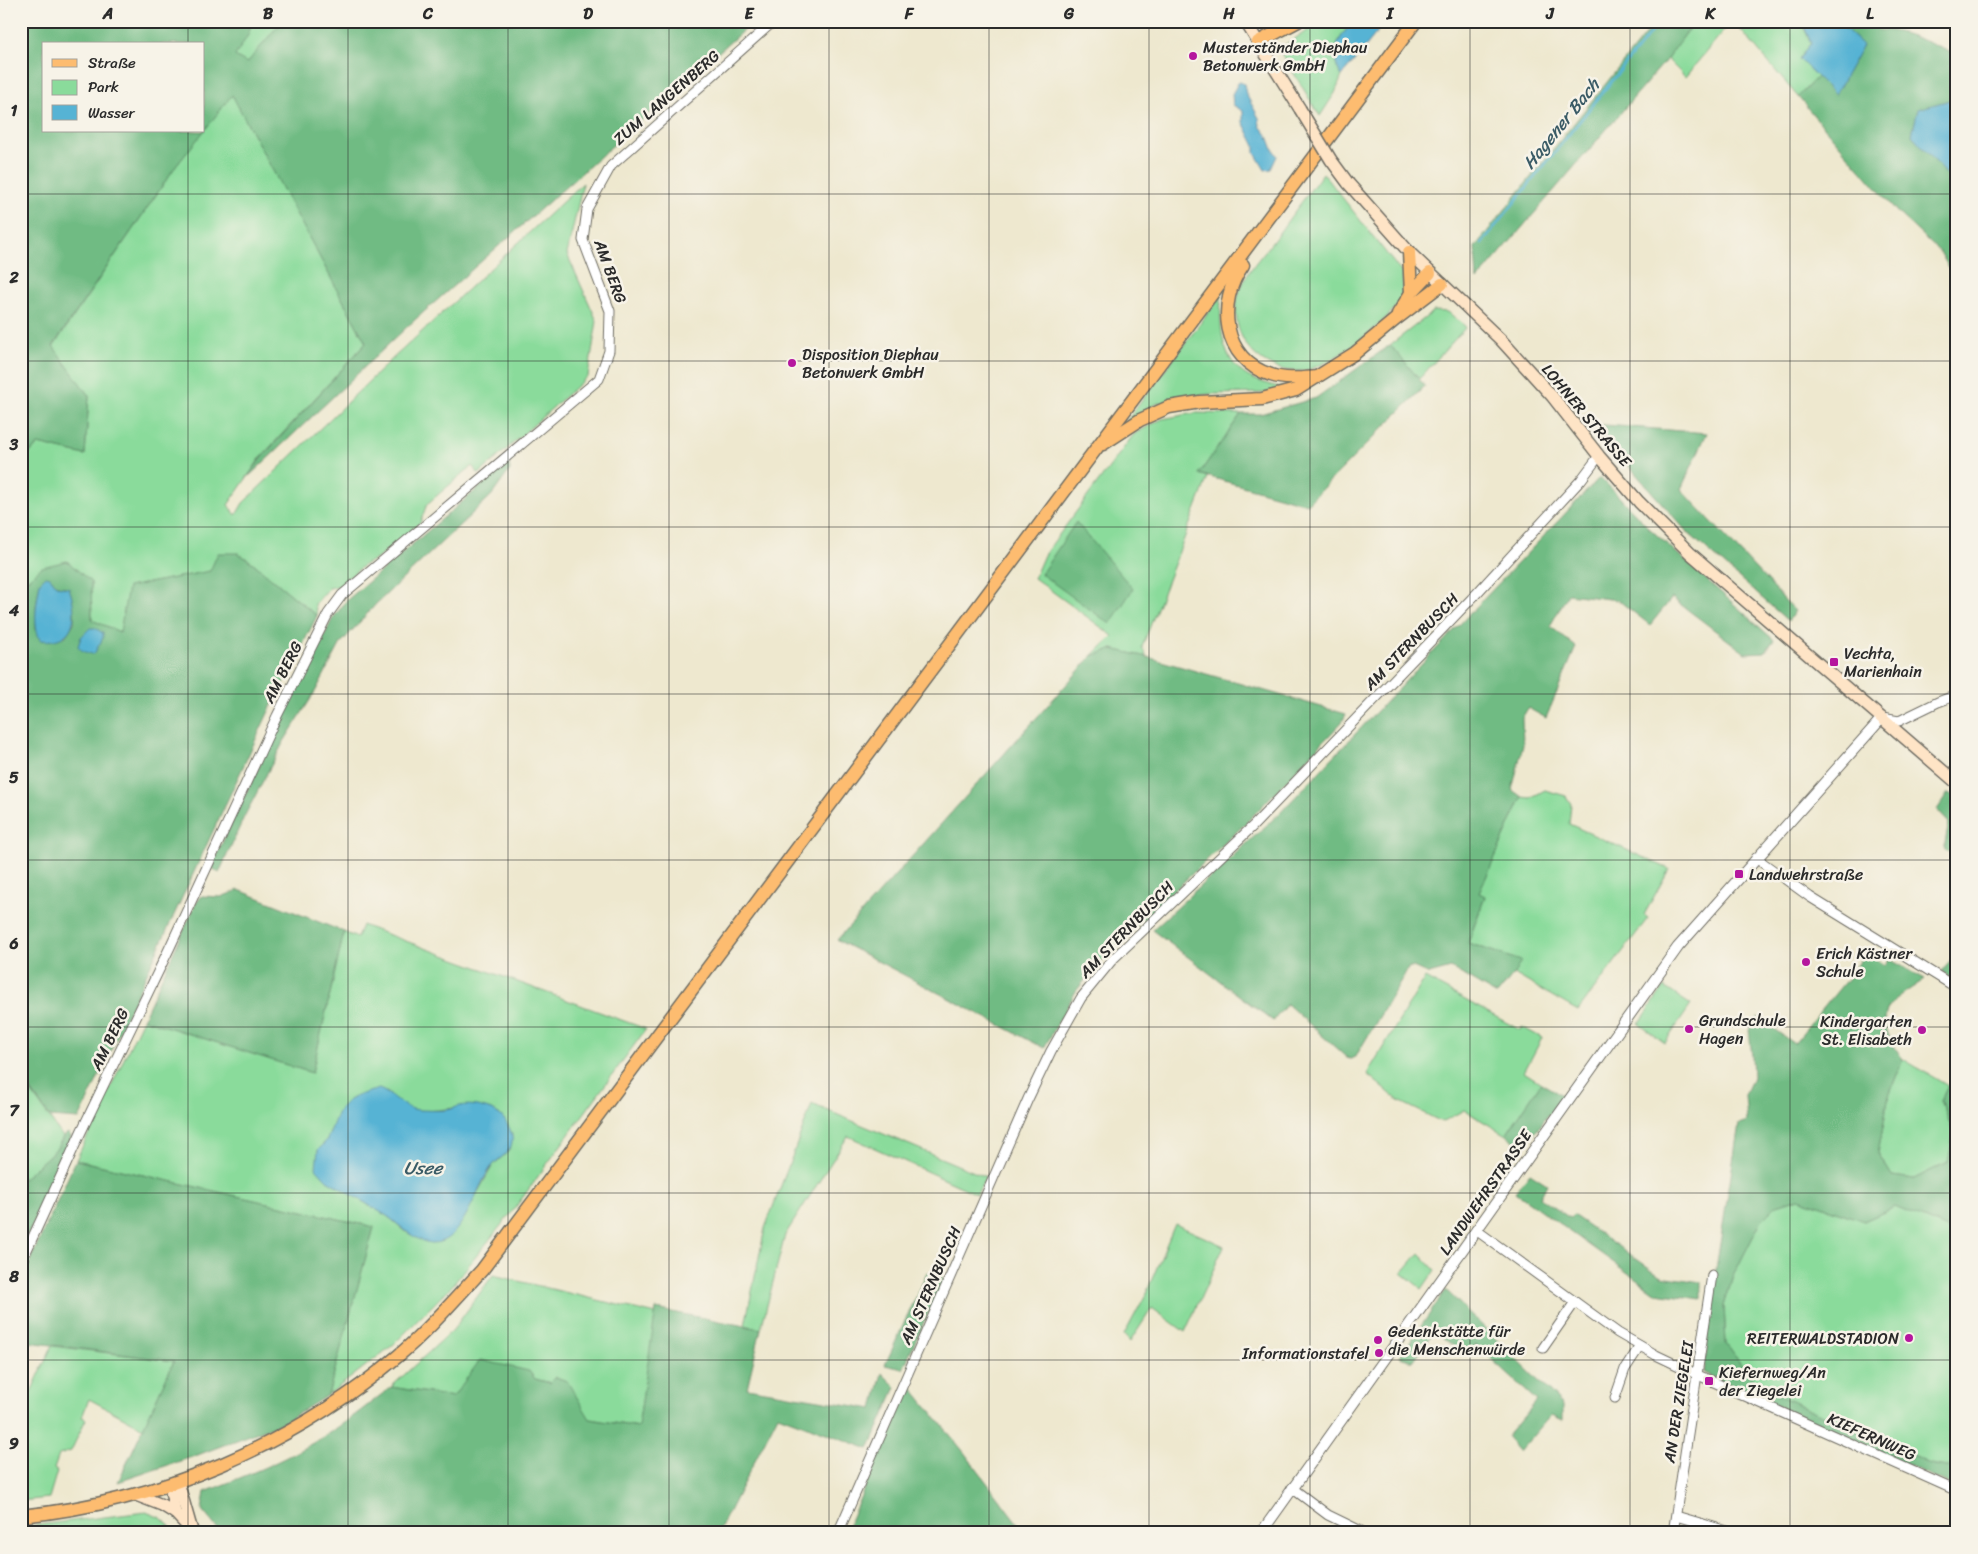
<svg xmlns="http://www.w3.org/2000/svg" width="1978" height="1554" font-family="Sriracha,sans-serif">
<style>
.green{fill:#8adb9b;stroke:#5a8363;fill-rule:evenodd}
.forest{fill:#6fbb83;stroke:#4d7357;fill-rule:evenodd}
.water{fill:#56b3d4;stroke:#406f80}
.lines{fill:none;stroke-linecap:round;stroke-linejoin:round}
.stream{stroke:#56b3d4;stroke-width:2.5}
.minor-casing{stroke:#6f6d64;stroke-width:11}
.tertiary-casing{stroke:#6f6d64;stroke-width:12}
.secondary-casing{stroke:#6f6d64;stroke-width:14}
.primary-casing{stroke:#6f6d64;stroke-width:15}
.minor{stroke:#fff;stroke-width:9}
.tertiary{stroke:#fff;stroke-width:10}
.secondary{stroke:#fee4c6;stroke-width:11}
.primary{stroke:#fdbc70;stroke-width:12}
.secondary-bridge-casing{stroke:#6f6d64;stroke-width:14;stroke-linecap:butt}
.secondary-bridge{stroke:#fee4c6;stroke-width:11}
.grid{fill:none;stroke:#2b2b2b;stroke-width:1;stroke-opacity:0.55}
.poi-dot{fill:#b5179e;stroke:#f7f3e8;stroke-width:2}
.labels{text-anchor:middle;stroke-width:5;stroke-linejoin:round;paint-order:stroke}
.poi-label{font-size:16px;fill:#2b2b2b;stroke:#f7f3e8;text-anchor:start}
.street-label{font-size:16px;fill:#2b2b2b;stroke:#f7f3e8}
.water-label{font-size:18px;font-style:italic;fill:#3a5b66;stroke:#f7f3e8}
.neatline{fill:none;stroke:#2b2b2b;stroke-width:2}
.grid-label{font-size:16px;text-anchor:middle;font-weight:bold;fill:#2b2b2b}
</style>
<rect width="100%" height="100%" fill="#f7f3e8"/>
<filter id="ink" filterUnits="userSpaceOnUse"><feTurbulence type="fractalNoise" baseFrequency=".02" numOctaves="2"/><feDisplacementMap in="SourceGraphic" scale="10" xChannelSelector="R" yChannelSelector="G"/><feConvolveMatrix kernelMatrix="1 2 1 2 8 2 1 2 1" color-interpolation-filters="sRGB"/></filter>
<filter id="wash" filterUnits="userSpaceOnUse"><feTurbulence type="fractalNoise" baseFrequency=".0096" numOctaves="4" result="noise"/><feDisplacementMap in="SourceGraphic" scale="20" xChannelSelector="R" yChannelSelector="G"/><feGaussianBlur stdDeviation="1.12" result="paint"/><feColorMatrix in="noise" values="0 0 0 0 0 0 0 0 0 0 0 0 0 0 0 0 0 1.4 0 .05"/><feComposite in="paint" operator="in"/></filter>
<g filter="url(#wash)">
<rect width="100%" height="100%" fill="#eee8cf"/>
<g class="green">
<path d="M252 21H282L247 63 234 56 248 35Z"/>
<path d="M1323 21H1356C1338 34 1328 57 1342 76L1335 93 1320 116 1282 54 1286 44Z"/>
<path d="M1695 21H1732L1685 77 1667 59Z"/>
<path d="M1733 21H1797L1802 24 1811 43 1799 59 1817 77 1798 97Z"/>
<path d="M232 94 366 343 261 457 228 505 236 515 243 503 389 362 583 183 567 254 597 321 588 376 479 474 472 466 427 504 420 523 377 559 365 564 339 586 329 588 315 604 317 616 253 563 238 553 210 571 129 587 120 632 92 620 91 582 21 585V463L38 444 85 455 89 396 53 347 173 170Z"/>
<path d="M1323 173 1402 273C1403 282 1404 292 1400 300 1389 322 1326 370 1301 371 1262 374 1230 339 1237 301 1241 277 1260 258 1274 240 1290 217 1307 195 1323 173Z"/>
<path d="M1221 296C1220 323 1219 354 1243 373 1252 381 1275 386 1287 389L1264 393 1211 394 1180 397 1156 404 1125 423Z"/>
<path d="M1434 311 1448 312 1466 327 1419 379 1390 345Z"/>
<path d="M1195 413 1241 414 1199 474 1208 477 1142 647 1147 657 1112 649 1092 656 1113 636 1034 578 1044 555 1134 434 1162 419Z"/>
<path d="M1545 790 1566 796 1571 804 1569 824 1669 869 1644 915 1648 918 1578 1011 1514 974 1520 961 1468 943 1485 897 1479 893 1522 797 1530 798Z"/>
<path d="M362 925 646 1029 512 1212 451 1287 393 1345 328 1395 374 1227 76 1160 143 1019 312 1073 344 932 357 938ZM387 1092C396 1100 404 1108 416 1110 443 1114 475 1098 499 1114 505 1118 508 1128 512 1134L508 1152 493 1165 475 1197 411 1235C402 1230 396 1222 387 1216L327 1180 318 1150C338 1132 332 1101 363 1094 370 1092 379 1093 387 1092Z"/>
<path d="M1425 978 1520 1030 1522 1027 1542 1038 1524 1072 1541 1083 1506 1135 1464 1110 1442 1122 1399 1101 1367 1074Z"/>
<path d="M1664 987 1691 1005 1665 1043 1639 1024Z"/>
<path d="M1903 1059 1948 1086 1941 1100 1954 1134 1948 1162 1914 1179 1892 1176 1878 1153 1889 1095Z"/>
<path d="M21 1077 63 1137 57 1148 21 1181Z"/>
<path d="M812 1104 986 1177 977 1194 848 1136 785 1235 761 1329 745 1325 765 1228Z"/>
<path d="M1799 1198 1864 1221 1895 1207 1957 1233V1469L1930 1464 1769 1391 1746 1371 1726 1344 1724 1306 1733 1276 1761 1221 1777 1205Z"/>
<path d="M1175 1224 1224 1246 1185 1332 1152 1308 1130 1342 1124 1335 1145 1296Z"/>
<path d="M1419 1253 1435 1270 1422 1289 1402 1273Z"/>
<path d="M493 1275 656 1314 638 1427 589 1419 566 1381 556 1377 551 1383 535 1379 453 1397 391 1387 453 1330Z"/>
<path d="M52 1346 174 1361 143 1428 89 1399 82 1417 86 1419 71 1451 59 1455 54 1469 57 1471 49 1498 21 1501V1387L31 1392Z"/>
<path d="M146 1512 161 1518 177 1533H21V1527Z"/>
</g>
<g class="forest">
<path d="M21 21H252L248 35 235 56 247 63 282 21H754L408 326 246 479 262 457 366 343 232 95 204 131V44H44V131H204L173 170 53 346 89 396 85 455 38 444 21 463Z"/>
<path d="M1656 21H1695L1667 59 1477 280 1475 247Z"/>
<path d="M1837 21H1871L1878 30C1905 29 1932 45 1957 55V98L1918 109 1912 135 1957 186V282L1940 252 1898 213 1798 97 1817 77 1835 95 1863 45Z"/>
<path d="M1390 345 1425 386 1307 504 1199 474 1241 414H1260L1316 398Z"/>
<path d="M1592 424 1707 433 1681 489 1795 611 1788 621 1687 532Z"/>
<path d="M509 462 510 470 492 495 376 604 341 643 315 692 283 743 244 817 219 873 211 867 236 813 333 618 347 600Z"/>
<path d="M1600 477 1649 528 1774 640 1765 652 1745 653 1672 598 1650 625 1618 600 1568 594 1550 626 1576 647 1546 718 1528 708 1522 718 1523 745 1512 790 1522 797 1479 893 1485 896 1468 943 1521 961 1514 974 1497 995 1451 968 1429 974 1413 967H1409L1356 1056 1351 1059 1347 1058 1287 1004 1273 1021 1152 930 1280 813Z"/>
<path d="M1076 522 1133 589 1110 624 1041 574Z"/>
<path d="M218 553H238L253 563 317 616 269 711 79 1119 50 1117 21 1077V585L42 567 67 561 91 582 92 620 120 632 128 587 210 571ZM50 577 57 586 65 587 70 592 74 611V623L65 637 36 630V606L40 582Z"/>
<path d="M1112 649 1147 657 1346 714 1342 722 1247 822 1142 921 1094 969 1076 991 1044 1048 837 940 1092 656Z"/>
<path d="M1948 793 1957 797V858L1944 848 1949 823 1937 810Z"/>
<path d="M239 890 344 932 312 1073 143 1019 196 903 202 896 221 897Z"/>
<path d="M1866 952 1885 965 1889 959 1925 979C1917 985 1895 998 1890 1005 1877 1023 1893 1045 1903 1059L1889 1095 1878 1153 1892 1176 1914 1179 1948 1162 1954 1134 1941 1100 1948 1086 1957 1089V1233L1895 1207 1864 1221 1799 1198 1777 1205 1761 1221 1733 1276 1724 1306 1726 1344 1746 1371 1769 1391 1930 1464 1957 1469V1487L1704 1373 1715 1275 1739 1124 1747 1121 1745 1095 1753 1077 1752 1056 1749 1030 1758 1017 1794 1044 1853 972Z"/>
<path d="M1957 953V983L1941 971Z"/>
<path d="M1541 1083 1563 1096 1523 1148 1506 1135Z"/>
<path d="M68 1133 71 1136 70 1143 21 1251V1181L57 1148 63 1137Z"/>
<path d="M76 1160 374 1227 328 1395 284 1422 195 1456 118 1482 174 1361 21 1341V1280Z"/>
<path d="M1530 1173 1547 1184 1540 1198 1570 1218 1573 1215 1661 1276 1701 1282V1299L1656 1293 1515 1192Z"/>
<path d="M927 1273 941 1276 943 1280 903 1369 885 1365Z"/>
<path d="M1446 1290 1563 1405V1420L1551 1415 1519 1452 1506 1437 1537 1401 1476 1345 1464 1355 1435 1331 1413 1361 1400 1357Z"/>
<path d="M656 1309 761 1329 747 1388 873 1409 882 1373 896 1387 869 1449 778 1415 718 1533H221L202 1510 205 1492C237 1479 269 1467 300 1450 333 1433 362 1410 391 1387L453 1397 480 1360 529 1371 535 1379 550 1383 556 1377 567 1381 590 1419 638 1427Z"/>
<path d="M909 1384 963 1451 1025 1533H845Z"/>
</g>
<g class="water">
<path d="M1356 21H1386L1342 76C1328 57 1338 34 1356 21Z"/>
<path d="M1797 21H1837L1863 45 1835 95 1799 59 1811 43 1803 24Z"/>
<path d="M1240 82 1244 84 1246 94 1259 118 1260 126 1268 136 1272 147 1277 156 1271 169 1265 170 1255 153V146L1243 122V111L1233 105 1232 94 1238 83Z"/>
<path d="M1957 98V186L1912 135 1918 109Z"/>
<path d="M46 576 50 577 57 586 69 588C79 615 76 645 40 640 32 622 37 602 40 582Z"/>
<path d="M90 628H95L103 633V638L94 654C89 654 80 651 78 646L81 637Z"/>
<path d="M379 1089C393 1094 402 1109 419 1110 427 1110 437 1111 445 1110 451 1110 455 1107 460 1106 471 1103 491 1108 500 1115 506 1120 514 1134 512 1142 511 1153 500 1157 493 1165 476 1184 464 1244 432 1243 415 1242 400 1225 387 1216L327 1180 316 1168 318 1150C331 1139 331 1126 338 1112 345 1097 365 1093 379 1089Z"/>
</g>
<g class="lines">
<path class="stream" d="M1482 243 1660 21"/>
</g>
</g>
<g filter="url(#ink)">
<g class="lines">
<g class="minor-casing">
<g id="minor">
<path d="M1882 718 1899 721 1938 702 1957 695"/>
<path d="M1756 858 1810 897 1957 988"/>
<path d="M1476 1230 1618 1333 1656 1355 1698 1375 1957 1491"/>
<path d="M21 1263 81 1132 170 947 277 716 328 614 342 595 599 379 609 351 610 311 583 240 587 209 611 166 774 21"/>
<path d="M1543 1348 1575 1302"/>
<path d="M1615 1398 1625 1369 1640 1346"/>
<path d="M1292 1488 1328 1515 1365 1533"/>
<path d="M1676 1516 1734 1533"/>
<path d="M838 1533 1028 1099 1051 1051 1081 998 1113 959 1253 826 1477 593 1581 480 1599 456"/>
<path d="M1673 1533 1712 1275"/>
</g>
</g>
<g class="tertiary-casing">
<path id="tertiary" d="M1261 1533 1678 947 1882 718"/>
</g>
<g class="secondary-casing">
<g id="secondary">
<path d="M1245 21 1300 109"/>
<path d="M1348 183 1409 252 1501 340 1552 396 1599 456 1639 502 1690 553 1957 783"/>
<path d="M178 1482 192 1531"/>
<path d="M170 1485 175 1513 194 1533"/>
<path d="M136 1495 162 1505 175 1513"/>
</g>
</g>
<g class="primary-casing">
<g id="primary">
<path d="M1258 42 1298 21"/>
<path d="M1409 252 1411 293"/>
<path d="M1243 265C1216 302 1222 360 1271 375 1286 380 1302 378 1317 377"/>
<path d="M1398 314 1411 293 1430 273"/>
<path d="M1103 444 1140 420 1169 407 1200 402 1262 399 1296 390 1355 353 1396 319 1442 284"/>
<path d="M21 1516C160 1502 291 1446 398 1356 429 1330 455 1299 482 1270L1416 21"/>
</g>
</g>
<use href="#minor" class="minor"/>
<use href="#tertiary" class="tertiary"/>
<use href="#secondary" class="secondary"/>
<use href="#primary" class="primary"/>
<g class="secondary-bridge-casing">
<path id="secondary-bridge" d="M1300 109 1331 160 1348 183"/>
</g>
<use href="#secondary-bridge" class="secondary-bridge"/>
</g>
</g>
<path class="grid" d="M188 21V44M348 21V1533M508 21V1533M669 21V1533M829 21V1533M989 21V1533M1149 21V1533M1310 21V1533M1470 21V1533M1630 21V1533M1790 21V1533M188 131V1533M21 194H1957M21 361H1957M21 527H1957M21 694H1957M21 860H1957M21 1027H1957M21 1193H1957M21 1360H1957"/>
<g class="poi-dot">
<circle cx="1193" cy="56" r="5"/>
<circle cx="792" cy="363" r="5"/>
<rect x="1829" y="657" width="10" height="10" rx="2.5"/>
<rect x="1734" y="869" width="10" height="10" rx="2.5"/>
<circle cx="1806" cy="962" r="5"/>
<circle cx="1689" cy="1029" r="5"/>
<circle cx="1922" cy="1030" r="5"/>
<circle cx="1909" cy="1338" r="5"/>
<circle cx="1378" cy="1340" r="5"/>
<circle cx="1379" cy="1353" r="5"/>
<rect x="1704" y="1376" width="10" height="10" rx="2.5"/>
</g>
<g class="labels">
<g class="poi-label">
<text x="1203" y="53">Musterständer Diephau<tspan x="1203" dy="18">Betonwerk GmbH</tspan></text>
<text x="802" y="360">Disposition Diephau<tspan x="802" dy="18">Betonwerk GmbH</tspan></text>
<text x="1844" y="659">Vechta,<tspan x="1844" dy="18">Marienhain</tspan></text>
<text x="1749" y="880">Landwehrstraße</text>
<text x="1816" y="959">Erich Kästner<tspan x="1816" dy="18">Schule</tspan></text>
<text x="1699" y="1026">Grundschule<tspan x="1699" dy="18">Hagen</tspan></text>
<text x="1912" y="1027" text-anchor="end">Kindergarten<tspan x="1912" dy="18">St. Elisabeth</tspan></text>
<text x="1388" y="1337">Gedenkstätte für<tspan x="1388" dy="18">die Menschenwürde</tspan></text>
<text x="1899" y="1344" text-anchor="end">REITERWALDSTADION</text>
<text x="1369" y="1359" text-anchor="end">Informationstafel</text>
<text x="1719" y="1378">Kiefernweg/An<tspan x="1719" dy="18">der Ziegelei</tspan></text>
</g>
<g class="street-label">
<text transform="translate(666 97) rotate(-41)" y="6">ZUM LANGENBERG</text>
<text transform="translate(611 271) rotate(70)" y="6">AM BERG</text>
<text transform="translate(1587 415) rotate(50)" y="6">LOHNER STRASSE</text>
<text transform="translate(1411 641) rotate(-46)" y="6">AM STERNBUSCH</text>
<text transform="translate(282 672) rotate(-63)" y="6">AM BERG</text>
<text transform="translate(1126 929) rotate(-46)" y="6">AM STERNBUSCH</text>
<text transform="translate(109 1039) rotate(-64)" y="6">AM BERG</text>
<text transform="translate(1485 1192) rotate(-55)" y="6">LANDWEHRSTRASSE</text>
<text transform="translate(930 1285) rotate(-66)" y="6">AM STERNBUSCH</text>
<text transform="translate(1678 1402) rotate(-81)" y="6">AN DER ZIEGELEI</text>
<text transform="translate(1872 1436) rotate(24)" y="6">KIEFERNWEG</text>
</g>
<g class="water-label">
<text transform="translate(1561 124) rotate(-51)" y="6">Hagener Bach</text>
<text x="423" y="1174">Usee</text>
</g>
</g>
<rect width="1978" height="1554" fill="none" stroke="#f7f3e8" stroke-width="55"/>
<rect x="42" y="42" width="162" height="90" fill="#f7f3e8" stroke="#a5a39c"/>
<rect x="52" y="59" width="25" height="8" fill="#fdbc70" stroke="#a5a39c"/>
<text x="88" y="68" font-size="15" fill="#2b2b2b">Straße</text>
<rect x="52" y="80" width="25" height="15" fill="#8adb9b" stroke="#a5a39c"/>
<text x="88" y="92" font-size="15" fill="#2b2b2b">Park</text>
<rect x="52" y="105" width="25" height="15" fill="#56b3d4" stroke="#a5a39c"/>
<text x="88" y="118" font-size="15" fill="#2b2b2b">Wasser</text>
<rect x="28" y="28" width="1922" height="1498" class="neatline"/>
<g class="grid-label">
<text x="108" y="19">A</text>
<text x="268" y="19">B</text>
<text x="428" y="19">C</text>
<text x="588" y="19">D</text>
<text x="749" y="19">E</text>
<text x="909" y="19">F</text>
<text x="1069" y="19">G</text>
<text x="1229" y="19">H</text>
<text x="1390" y="19">I</text>
<text x="1550" y="19">J</text>
<text x="1710" y="19">K</text>
<text x="1870" y="19">L</text>
<text x="14" y="116">1</text>
<text x="14" y="283">2</text>
<text x="14" y="450">3</text>
<text x="14" y="616">4</text>
<text x="14" y="783">5</text>
<text x="14" y="949">6</text>
<text x="14" y="1116">7</text>
<text x="14" y="1282">8</text>
<text x="14" y="1449">9</text>
</g>
</svg>
